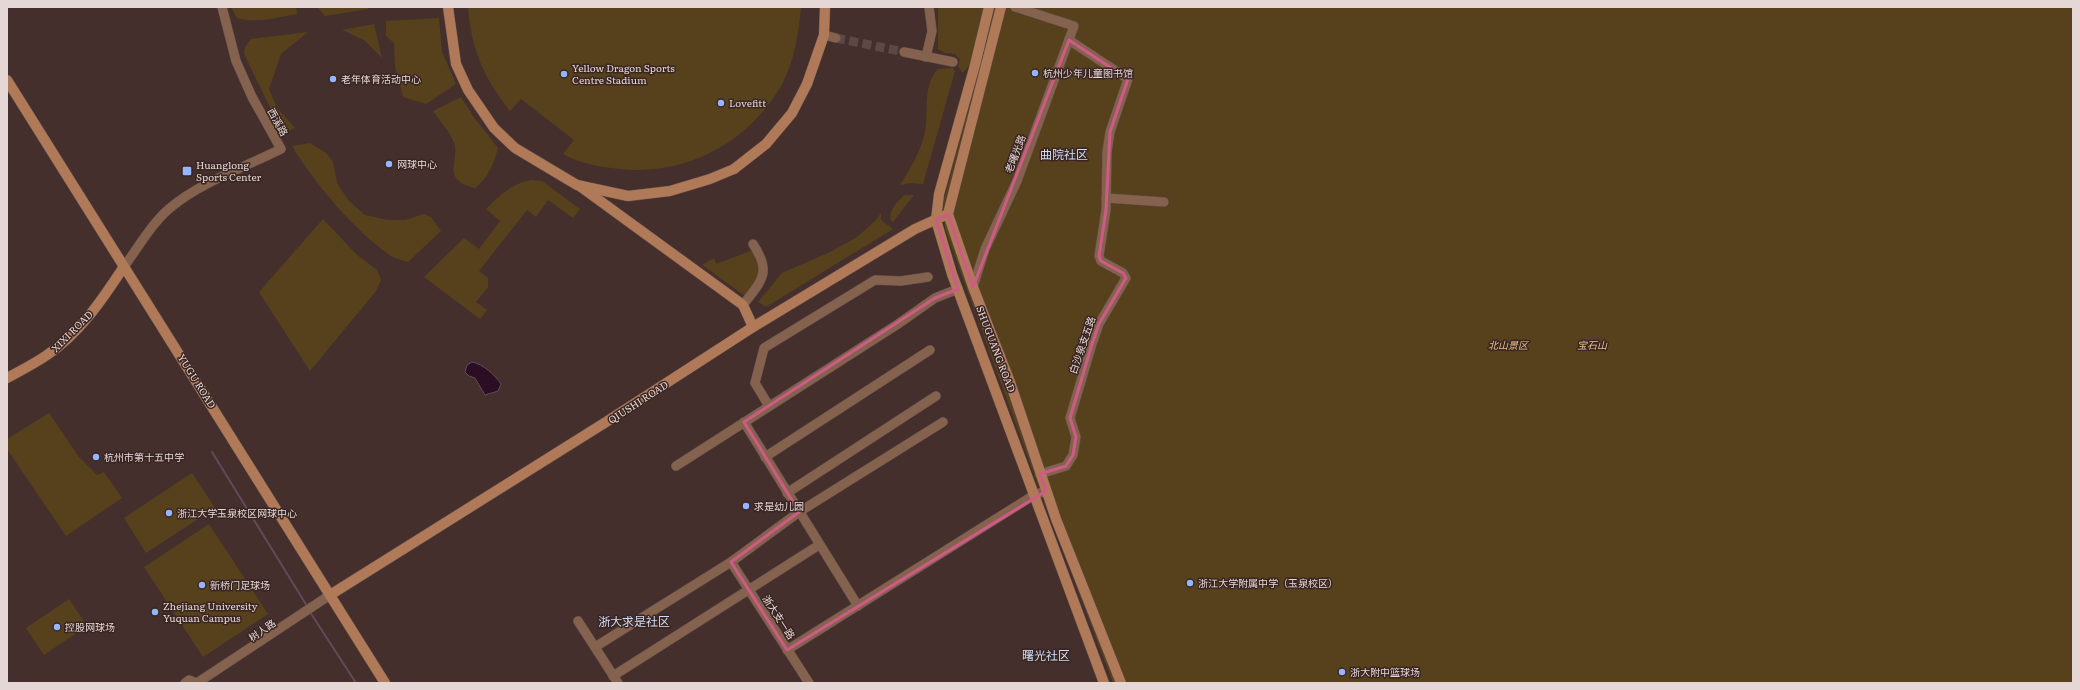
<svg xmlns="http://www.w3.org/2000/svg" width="2080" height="690" font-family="Literata,'Noto Sans SC',serif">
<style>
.green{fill:#57411d}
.water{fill:#2b0d24;stroke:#634a59}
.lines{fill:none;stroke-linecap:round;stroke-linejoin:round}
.stream{stroke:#634a59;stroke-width:2}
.street-tunnel{stroke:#5c4845;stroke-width:9;stroke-dasharray:9 4.5;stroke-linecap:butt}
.street-casing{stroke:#614d4a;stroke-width:10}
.secondary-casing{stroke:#614d4a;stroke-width:11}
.street{stroke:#84624d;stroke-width:9}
.secondary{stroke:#b07a59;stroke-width:10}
.marked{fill:none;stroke:#ce5b86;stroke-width:3;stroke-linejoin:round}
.poi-dot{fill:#95b6fd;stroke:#392522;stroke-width:1.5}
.labels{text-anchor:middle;stroke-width:3;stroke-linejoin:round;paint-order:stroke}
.poi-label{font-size:10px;fill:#e5d7d5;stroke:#392522;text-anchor:start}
.street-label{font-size:10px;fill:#e5d7d5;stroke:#392522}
.park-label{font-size:10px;font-style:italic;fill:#ecc385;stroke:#392522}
.quarter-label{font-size:12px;fill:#cfddf8;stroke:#392522}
</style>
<rect width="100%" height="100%" fill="#442f2c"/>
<g class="green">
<path d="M231 7H296L297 14C277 17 257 24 237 18Z"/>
<path d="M317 7H368V9L325 16Z"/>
<path d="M468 7H801C799 33 794 63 781 86 748 143 686 176 621 169 601 167 580 164 563 154L574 140 521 99 510 111C484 78 471 49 468 7Z"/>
<path d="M938 7H984L973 62 962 73 958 66 960 60 955 54 945 53 938 49Z"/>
<path d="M994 7H2073V683H1113L1039 488 945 229 943 210 944 199 983 55Z"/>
<path d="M439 18 442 52 456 84 426 104 403 97 395 66 394 43 386 36V21Z"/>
<path d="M374 24 382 58 364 40 342 30Z"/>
<path d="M308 32 281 54 269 89 277 108 295 128 283 134 244 54 245 47 251 39Z"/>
<path d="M953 68 955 71 923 184 910 183 900 185C910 169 921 151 925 132 929 111 922 86 938 69Z"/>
<path d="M461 97 473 116 498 148C494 163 488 179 475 188 440 179 460 163 454 143 451 133 440 121 433 111Z"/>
<path d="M310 143 326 153 333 162 337 183 348 200 365 215 388 220H405L424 214 431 217 441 231 408 262C403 260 396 259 391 256 354 230 315 184 292 146Z"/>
<path d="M531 180 542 181 580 209 573 218 548 200 536 217 527 210 479 271 488 278V287L476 302 487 310 480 319 424 277 464 238 479 249 500 221 486 209C500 195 511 184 531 180Z"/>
<path d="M905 195H914L893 222 890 219C891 208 896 202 905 195Z"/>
<path d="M881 213V220L893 229 766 307 758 302 782 273 830 252 857 237 875 221Z"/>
<path d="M323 219 357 255 377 270 381 280 376 291 310 371 259 292Z"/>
<path d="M753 250 760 269 754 284 745 296 702 265 714 258 716 264Z"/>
<path d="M49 413 79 457 97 475 104 472 122 498 66 536 7 449V439Z"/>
<path d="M192 473 215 508 146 553 124 518Z"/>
<path d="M209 524 268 614 203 657 144 567Z"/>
<path d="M69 599 87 626 44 655 26 628Z"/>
</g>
<path class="water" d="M472 362C483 364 495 375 501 384L498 391 485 395 475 378 469 376 465 372 467 365Z"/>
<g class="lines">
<g class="stream">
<path d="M212 452 307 606"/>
<path d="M310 612 356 683"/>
</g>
<path class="street-tunnel" d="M836 38 904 52"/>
<g class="street-casing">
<g id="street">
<path d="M824 35 836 38"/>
<path d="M904 52 953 62"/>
<path d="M926 57 932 31 929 7"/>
<path d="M1106 198 1164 202"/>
<path d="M123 268C138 248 151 224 170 208 201 182 245 167 281 149L252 97 236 61 222 7"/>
<path d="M973 287 985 249 1017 181 1074 26 1015 7"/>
<path d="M743 305C762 280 772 273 753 244"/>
<path d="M769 406 755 383 764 348 875 280 901 281 928 277"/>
<path d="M744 422 858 606"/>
<path d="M765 457 930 350"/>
<path d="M676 466 898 324 935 298 958 289"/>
<path d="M1040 474 1066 466 1073 455 1076 437 1070 418 1092 344 1099 324 1126 278 1123 273 1101 261 1099 256 1106 210 1107 152 1110 132 1128 79 1069 40"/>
<path d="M787 493 936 396"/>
<path d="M731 562 809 683"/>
<path d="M578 621 618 683"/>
<path d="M595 647 731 562 799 512 943 422"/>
<path d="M787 650 1034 495 1046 491"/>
<path d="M613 676 819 545"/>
<path d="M185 683 189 680 196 683"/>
<path d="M197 683 330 595"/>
</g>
</g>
<g class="secondary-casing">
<g id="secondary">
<path d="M448 7 456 64 468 90 494 128 515 148 577 185 628 196 670 191 710 179 734 169 766 144 792 113 807 84 824 35 825 7"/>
<path d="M989 7 975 65 939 194 936 220 952 274 1104 683"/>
<path d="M1001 7 948 214 973 287 1010 382 1056 519 1121 683"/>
<path d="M7 80 385 683"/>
<path d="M581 187 743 305 753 327"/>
<path d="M7 378C20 371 34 364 47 355 79 334 102 300 123 268"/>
<path d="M330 595 606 422 753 327 915 229 948 214"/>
</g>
</g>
<use href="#street" class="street"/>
<use href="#secondary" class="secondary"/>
</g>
<path class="marked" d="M1069 40 1128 79 1110 132 1106 210 1099 256 1101 261 1123 273 1126 278 1099 324 1092 344 1070 418 1076 437 1073 455 1066 466 1040 474 1046 491 787 650 731 562 799 512 744 422 935 298 958 289 936 220 948 214 973 287Z"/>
<g class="poi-dot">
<circle cx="1035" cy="73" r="4"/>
<circle cx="564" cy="74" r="4"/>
<circle cx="333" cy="79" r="4"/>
<circle cx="721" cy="103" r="4"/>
<circle cx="389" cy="164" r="4"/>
<rect x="182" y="166" width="10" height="10" rx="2"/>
<circle cx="96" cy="457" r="4"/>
<circle cx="746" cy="506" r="4"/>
<circle cx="169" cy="513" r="4"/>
<circle cx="1190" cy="583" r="4"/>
<circle cx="202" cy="585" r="4"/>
<circle cx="155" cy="612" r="4"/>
<circle cx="57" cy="627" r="4"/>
<circle cx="1342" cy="672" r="4"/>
</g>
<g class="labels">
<g class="poi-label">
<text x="572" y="72">Yellow Dragon Sports<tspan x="572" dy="12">Centre Stadium</tspan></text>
<text x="1043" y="77">杭州少年儿童图书馆</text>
<text x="341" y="83">老年体育活动中心</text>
<text x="729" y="107">Lovefitt</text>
<text x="397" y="168">网球中心</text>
<text x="196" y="169">Huanglong<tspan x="196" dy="12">Sports Center</tspan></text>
<text x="104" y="461">杭州市第十五中学</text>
<text x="754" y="510">求是幼儿园</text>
<text x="177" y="517">浙江大学玉泉校区网球中心</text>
<text x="1198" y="587">浙江大学附属中学（玉泉校区）</text>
<text x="210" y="589">新桥门足球场</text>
<text x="163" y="610">Zhejiang University<tspan x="163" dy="12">Yuquan Campus</tspan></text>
<text x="65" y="631">控股网球场</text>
<text x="1350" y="676">浙大附中篮球场</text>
</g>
<g class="street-label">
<text transform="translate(278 122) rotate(61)" y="4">西溪路</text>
<text transform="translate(1015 154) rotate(-69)" y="4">老曙光路</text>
<text transform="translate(72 331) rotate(-45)" y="4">XIXI ROAD</text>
<text transform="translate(1082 345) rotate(-71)" y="4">白沙泉支五路</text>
<text transform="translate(996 349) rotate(69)" y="4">SHUGUANG ROAD</text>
<text transform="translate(197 381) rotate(58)" y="4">YUGU ROAD</text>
<text transform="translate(638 402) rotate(-33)" y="4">QIUSHI ROAD</text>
<text transform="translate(779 617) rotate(57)" y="4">浙大支一路</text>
<text transform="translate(262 630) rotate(-35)" y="4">树人路</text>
</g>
<g class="park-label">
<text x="1508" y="349">北山景区</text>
<text x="1592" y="349">宝石山</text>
</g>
<g class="quarter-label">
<text x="1064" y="159">曲院社区</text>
<text x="634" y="626">浙大求是社区</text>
<text x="1046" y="660">曙光社区</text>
</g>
</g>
<rect width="2080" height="690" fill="none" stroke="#e5d7d5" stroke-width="16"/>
</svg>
